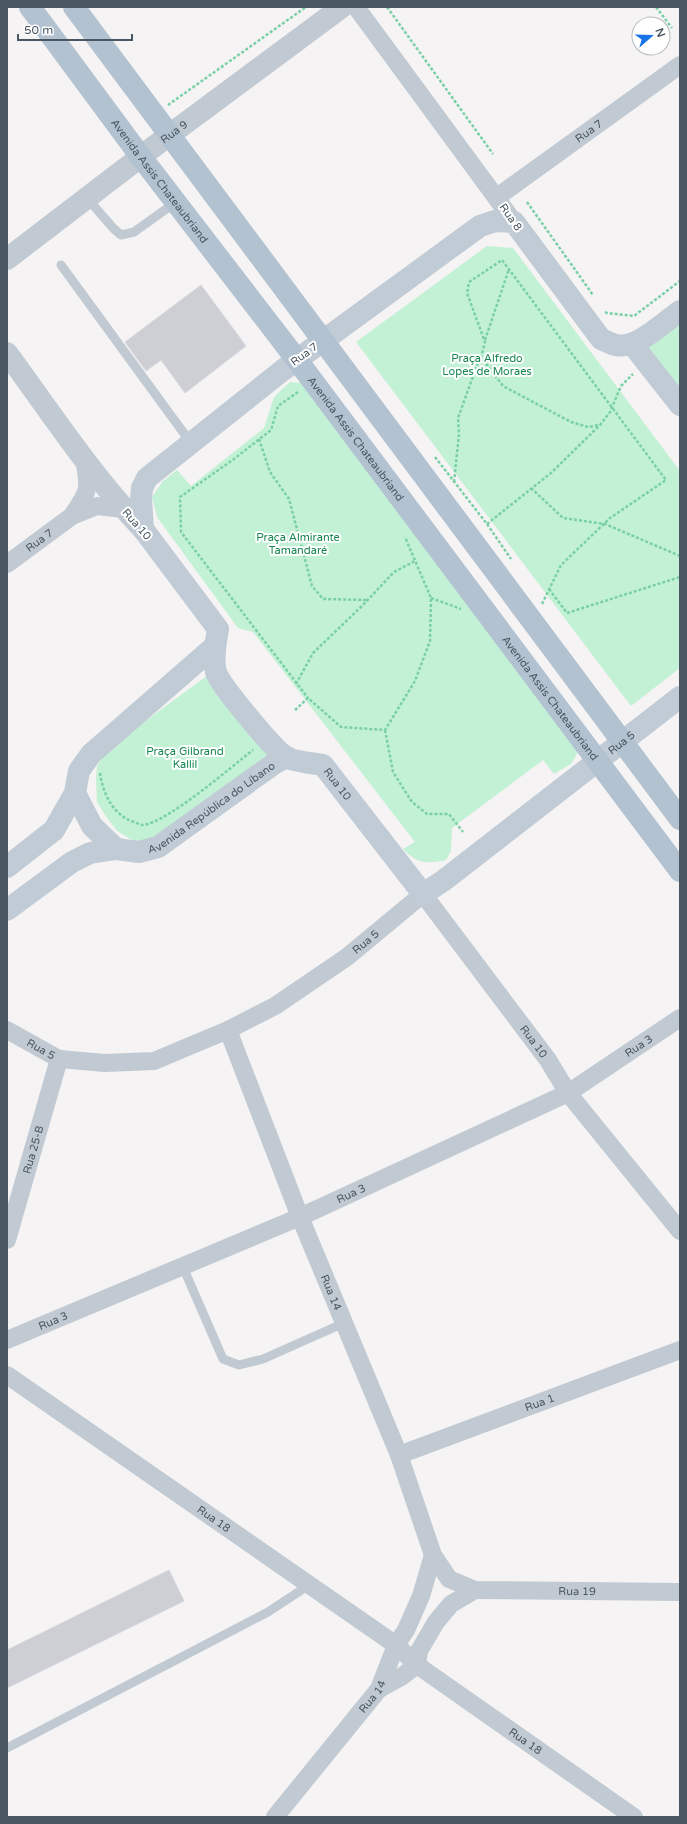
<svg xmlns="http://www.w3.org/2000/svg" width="687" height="1824" font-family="'Varela Round',sans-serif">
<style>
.green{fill:#c3f1d5}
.building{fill:#cdcfd5;stroke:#d7d9de}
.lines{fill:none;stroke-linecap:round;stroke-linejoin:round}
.path{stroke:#7ad0a6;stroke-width:2.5;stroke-dasharray:3 2;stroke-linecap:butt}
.service{stroke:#c1cad2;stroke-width:9}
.minor{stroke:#c1cad2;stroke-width:18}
.tertiary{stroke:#c1cad2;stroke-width:22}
.secondary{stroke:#c1cbd6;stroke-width:22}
.primary{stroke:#b3c2d1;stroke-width:22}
.labels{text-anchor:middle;stroke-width:4;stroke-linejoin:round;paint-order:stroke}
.street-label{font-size:11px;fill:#4a5661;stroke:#fff}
.park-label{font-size:11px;fill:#17864f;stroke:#fff}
</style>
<rect width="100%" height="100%" fill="#f5f3f3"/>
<g class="green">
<path d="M487 246 513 248 680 471V668L631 706 356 342Z"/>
<path d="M680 322V393L645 347Z"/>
<path d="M290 382 302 383 578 752 571 764 554 774 543 760 452 828 451 851 446 860C426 864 418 864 403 849L415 842 253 632 238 628 157 517 152 497 163 481 177 470 191 486 264 428 274 397Z"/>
<path d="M212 672 273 758 151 841H134L117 831 105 815 97 802 96 780 97 766 109 748Z"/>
</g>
<g class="building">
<path d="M201 285 246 346 185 393 161 360 146 371 125 342Z"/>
<path d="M169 1570 184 1601 7 1688V1650Z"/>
</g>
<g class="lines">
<g class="path">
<path d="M387 7 493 154"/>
<path d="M656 7 672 28"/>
<path d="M168 105 306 7"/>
<path d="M527 202 593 295"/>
<path d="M605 312 607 313 634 316 680 281"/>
<path d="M485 340 509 269"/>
<path d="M298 392 278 406 271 430 234 459 180 497 181 532 308 698"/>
<path d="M259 439 270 472 289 499 312 586 323 599 368 600"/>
<path d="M435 457 487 524 511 559"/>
<path d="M454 482 459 434 458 418 480 357"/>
<path d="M531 488 563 518 605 524 680 556"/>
<path d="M487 524 551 473 600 425 610 412 621 386 633 374"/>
<path d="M549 589 567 613 680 577"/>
<path d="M431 598 461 609"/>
<path d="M542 604 561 565 610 518 666 480 502 260 469 282 467 293 485 342 481 357 503 386 571 422 588 427 600 425"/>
<path d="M296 684 313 653 362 606 394 572 415 561"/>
<path d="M295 710 308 698 341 727 385 730 415 681 430 641 431 598 405 537"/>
<path d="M385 730 393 772 412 802 427 814H449L463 832"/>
<path d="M100 773C103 794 113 815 134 822 137 823 140 825 143 825 168 822 231 767 253 750"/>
</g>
<g class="service">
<path d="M87 198 113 228 121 235 134 232 176 202"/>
<path d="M61 265 191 443"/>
<path d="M183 1267 223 1359 239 1365 263 1359 344 1323"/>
<path d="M7 1748 268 1612 309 1585"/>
</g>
<g class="minor">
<path d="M356 7 514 222"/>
<path id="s1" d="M497 197 680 65"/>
<path d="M72 516C89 490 90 491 84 459"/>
<path id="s2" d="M7 564 72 516 97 506 124 509"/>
<path id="s3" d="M7 1030 59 1059 105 1063 154 1061 228 1030 275 1006 347 957 423 894 548 1060 568 1093 680 1231"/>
<path id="s4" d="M228 1030 300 1217 399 1455 433 1555 449 1579 475 1590 680 1592"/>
<path id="s5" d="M7 1240 59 1059"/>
<path id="s6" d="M7 1340 300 1217 568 1093 680 1018"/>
<path id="s7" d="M7 1375 396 1645 417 1665 634 1817"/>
<path id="s8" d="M399 1455 680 1350"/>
<path d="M417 1665 419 1651 436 1622 451 1604 475 1590"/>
<path d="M379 1689 401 1677 417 1665"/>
<path id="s9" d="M275 1817 379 1689 396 1645 406 1630 421 1596 433 1555"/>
</g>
<g class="tertiary">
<path id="s10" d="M7 259 156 145 342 7"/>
<path d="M7 353C51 413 92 476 143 529"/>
</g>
<g class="secondary">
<path id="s11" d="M680 311C664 322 636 350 616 345 611 344 606 341 601 339L514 222 495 221 480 226 283 370 147 478 142 488 141 499 143 529 218 629C216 642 212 659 216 672 220 685 274 750 286 757 294 762 313 763 323 765L423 894 443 881 680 697"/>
<path d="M632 344 680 405"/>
<path d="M75 793 92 826 116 849"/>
<path d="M7 867 54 830 75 793 79 771 91 754 215 646"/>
<path id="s12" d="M7 910 72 862 90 853 116 849 139 852 158 847 275 763 287 757"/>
</g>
<g class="primary">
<path id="s13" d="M30 7 141 157 297 360 680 871"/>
<path d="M74 7 680 819"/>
</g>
</g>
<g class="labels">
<g class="street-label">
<text dy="4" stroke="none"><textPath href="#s10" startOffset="210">Rua 9</textPath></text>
<text dy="4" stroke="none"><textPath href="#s1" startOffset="113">Rua 7</textPath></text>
<text dy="4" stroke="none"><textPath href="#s13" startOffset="217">Avenida Assis Chateaubriand</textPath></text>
<text transform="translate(511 217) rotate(55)" y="4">Rua 8</text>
<text transform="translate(304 354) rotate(-36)" y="4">Rua 7</text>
<text dy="4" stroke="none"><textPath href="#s13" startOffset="541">Avenida Assis Chateaubriand</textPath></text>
<text transform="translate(137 524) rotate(49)" y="4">Rua 10</text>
<text dy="4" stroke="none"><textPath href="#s2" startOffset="40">Rua 7</textPath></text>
<text dy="4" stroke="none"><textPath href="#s13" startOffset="865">Avenida Assis Chateaubriand</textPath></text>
<text dy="4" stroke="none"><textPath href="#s11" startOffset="1471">Rua 5</textPath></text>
<text dy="4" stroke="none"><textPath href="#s11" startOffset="1082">Rua 10</textPath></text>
<text dy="4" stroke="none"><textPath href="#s12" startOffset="236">Avenida República do Líbano</textPath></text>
<text dy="4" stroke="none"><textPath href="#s3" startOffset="399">Rua 5</textPath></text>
<text dy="4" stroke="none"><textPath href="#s3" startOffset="658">Rua 10</textPath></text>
<text dy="4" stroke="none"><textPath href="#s6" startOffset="698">Rua 3</textPath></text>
<text dy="4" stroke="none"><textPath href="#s3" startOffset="39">Rua 5</textPath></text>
<text dy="4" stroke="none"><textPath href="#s5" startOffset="94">Rua 25-B</textPath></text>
<text dy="4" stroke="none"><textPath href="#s6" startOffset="374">Rua 3</textPath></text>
<text dy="4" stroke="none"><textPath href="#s4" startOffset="282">Rua 14</textPath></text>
<text dy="4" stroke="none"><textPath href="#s6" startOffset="50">Rua 3</textPath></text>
<text dy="4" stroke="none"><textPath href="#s8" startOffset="150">Rua 1</textPath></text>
<text dy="4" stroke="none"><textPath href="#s7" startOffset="252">Rua 18</textPath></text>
<text dy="4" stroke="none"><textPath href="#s4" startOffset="723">Rua 19</textPath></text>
<text dy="4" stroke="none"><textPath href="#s9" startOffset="155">Rua 14</textPath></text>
<text dy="4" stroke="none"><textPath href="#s7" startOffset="635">Rua 18</textPath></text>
</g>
<g class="park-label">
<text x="487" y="362">Praça Alfredo<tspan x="487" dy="13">Lopes de Moraes</tspan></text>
<text x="298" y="541">Praça Almirante<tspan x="298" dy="13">Tamandaré</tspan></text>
<text x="185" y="755">Praça Gilbrand<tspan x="185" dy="13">Kallil</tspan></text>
</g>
</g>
<rect width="687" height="1824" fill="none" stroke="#4a5661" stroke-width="16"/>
<g transform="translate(651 36) rotate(70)"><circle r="19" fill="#ffffff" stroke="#b7bbc0"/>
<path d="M0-3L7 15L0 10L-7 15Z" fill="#1a73e8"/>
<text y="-6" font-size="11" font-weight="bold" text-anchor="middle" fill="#4a5661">N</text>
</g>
<path d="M18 34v6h114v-6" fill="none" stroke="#4a5661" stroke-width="2"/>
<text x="24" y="34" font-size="12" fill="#4a5661" stroke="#ffffff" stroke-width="3" paint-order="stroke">50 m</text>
</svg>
